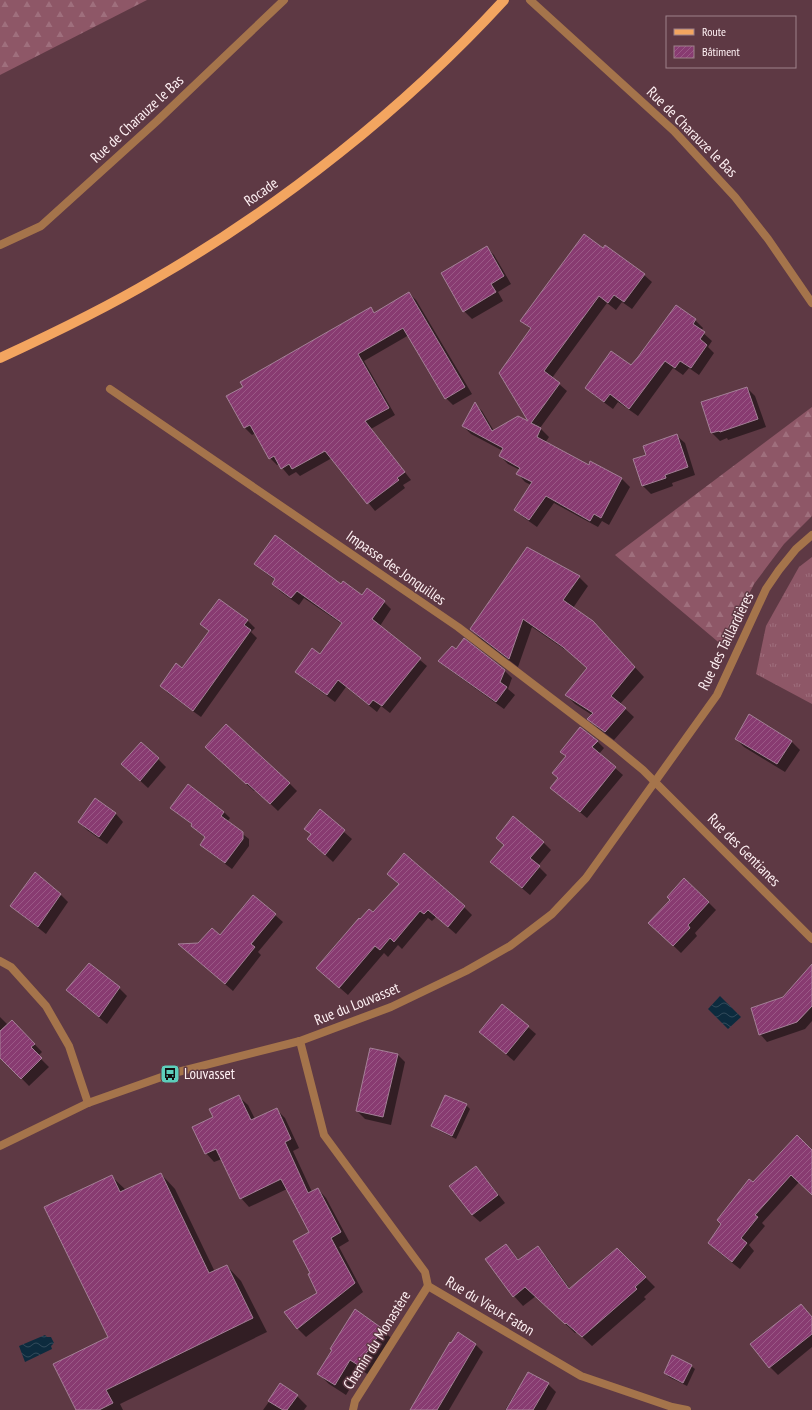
<svg xmlns="http://www.w3.org/2000/svg" width="812" height="1410" font-family="'PT Sans Narrow',sans-serif">
<style>
.grass{fill:url(#grass-tufts)}
.forest{fill:url(#forest-firs)}
.water{fill:url(#water-waves)}
.shadow{fill:#0007}
.building{fill:url(#building-hatch);stroke:#a48097}
.lines{fill:none;stroke-linecap:round;stroke-linejoin:round}
.minor{stroke:#a5744b;stroke-width:8}
.primary{stroke:#f3a560;stroke-width:10}
.labels{text-anchor:middle;stroke-width:3;stroke-linejoin:round;paint-order:stroke}
.street-label{font-size:15px;fill:#fef0f3;stroke:#5e3944}
.poi-label{font-size:15px;fill:#fef0f3;stroke:#5e3944;text-anchor:start}
</style>
<defs>
<pattern id="grass-tufts" width="24" height="20" patternUnits="userSpaceOnUse"><rect width="24" height="20" fill="#8e5767"/><path d="M3 7l-1-3M5 7V3M7 7l1-3M15 17l-1-3M17 17v-4M19 17l1-3" fill="none" stroke="#9f6f7d"/></pattern>
<pattern id="forest-firs" width="22" height="20" patternUnits="userSpaceOnUse"><rect width="22" height="20" fill="#8e5767"/><path d="M5 1l3.5 6h-7zM16 11l3.5 6h-7z" fill="#9f6f7d"/></pattern>
<pattern id="water-waves" width="16" height="10" patternUnits="userSpaceOnUse"><rect width="16" height="10" fill="#0d2b3e"/><path d="M0 5q4-4 8 0t8 0" fill="none" stroke="#314a5a"/></pattern>
<pattern id="building-hatch" width="6" height="6" patternUnits="userSpaceOnUse"><rect width="6" height="6" fill="#883b71"/><path d="M-1 1l2-2M0 6l6-6M5 7l2-2" fill="none" stroke="#9a5886"/></pattern>
</defs>
<rect width="100%" height="100%" fill="#5e3944"/>
<path class="grass" d="M812 557V704L756 674 766 626 799 567Z"/>
<g class="forest">
<path d="M0 0H147L0 75Z"/>
<path d="M812 407V516L784 544 754 584 723 646 615 555Z"/>
</g>
<g class="water">
<path d="M720 996 741 1017 728 1029 708 1009Z"/>
<path d="M45 1335 47 1337H51L54 1343 51 1346 52 1349 25 1362 19 1346Z"/>
</g>
<g class="shadow">
<path d="M486 247 494 255 511 284 498 292 503 301 472 319 464 311Z"/>
<path d="M603 249 644 275 652 282 632 309 622 302 616 310 607 303 552 378 567 391 540 428 549 437 545 443 589 466 591 463 622 479 630 487 609 525 602 521 598 527 554 503 537 527 523 517 515 509 531 485 525 482 518 474 520 470 508 464 500 456 503 451 471 434 463 426 475 404 482 411 494 431 531 424 532 330 522 321Z"/>
<path d="M409 293 416 300 472 394 453 405 446 398 409 335 364 361 395 415 371 429 411 480 403 485 405 488 375 511 332 458 300 476 296 472 289 476 279 464 277 465 270 458 256 433 252 435 245 428 370 308 375 313Z"/>
<path d="M695 320 703 328 701 331 712 341 708 347 714 353 699 375 689 368 683 375 673 368 638 416 618 402 613 409 594 395 586 388 631 366Z"/>
<path d="M747 388 755 396 766 427 728 440 727 438 720 441 712 433 702 403Z"/>
<path d="M677 436 685 443 695 475 672 483 673 486 651 494 643 486 634 460 647 456Z"/>
<path d="M255 564 341 585 363 596 384 602 391 609 380 626 427 666 390 713 381 706 377 712 346 687 335 702 304 679 296 672 321 655 342 624 304 598 299 605 281 592 273 584 276 581 263 571Z"/>
<path d="M579 577 588 586 573 608 601 631 644 677 620 704 634 717 614 740 598 728 589 719 592 715 575 704 566 695 588 668 573 655 532 627 518 667 480 638 471 629Z"/>
<path d="M247 620 255 628 251 632 257 638 201 717 168 693 161 686 182 669 209 632 202 624Z"/>
<path d="M439 661 504 670 512 678 508 689 515 695 504 709 447 668Z"/>
<path d="M749 716 792 742 800 750 785 772 744 747 736 739Z"/>
<path d="M597 741 604 748 599 754 623 775 587 818 551 788 559 779 553 773 566 756 562 752Z"/>
<path d="M215 754 289 783 297 791 278 811 256 790 254 791Z"/>
<path d="M158 759 166 767 148 788 122 764Z"/>
<path d="M96 799 116 814 123 822 107 844 87 830 79 822Z"/>
<path d="M320 811 352 839 333 862 316 846 312 835 305 828Z"/>
<path d="M224 812 230 818 227 822 249 839V846L232 869 208 851 202 844 206 838 198 832 192 826 193 825 178 814Z"/>
<path d="M543 842 551 850 538 866 547 875 530 895 499 869Z"/>
<path d="M388 874 464 907 472 915 456 934 436 917 432 921 428 918 402 949 398 945 388 957 384 953 348 995 317 968 360 920 373 914 399 885Z"/>
<path d="M60 894 68 902 46 934 19 913 11 905Z"/>
<path d="M708 902 716 910 695 933 697 936 681 953 657 930Z"/>
<path d="M275 915 283 922 258 952 261 955 233 991 180 945 199 944Z"/>
<path d="M812 985V1021L805 1029 767 1042 760 1034 784 998Z"/>
<path d="M119 988 127 996 107 1024 75 998Z"/>
<path d="M0 1017 8 1025 20 1029 42 1052 38 1056 49 1067 29 1086 0 1056Z"/>
<path d="M528 1027 536 1034 514 1061 480 1032Z"/>
<path d="M397 1054 405 1062 391 1125 365 1119 357 1111Z"/>
<path d="M239 1097 248 1105 255 1119 276 1109 285 1118 299 1148 293 1151 312 1192 318 1189 326 1198 349 1241 339 1247 363 1292 306 1337 298 1329 285 1312 319 1293 312 1273 311 1232 287 1189 249 1207 241 1198 222 1159 214 1162 206 1153 214 1118Z"/>
<path d="M466 1105 470 1109 456 1139 436 1129 432 1125Z"/>
<path d="M812 1152V1194L799 1182 762 1223 765 1226 749 1245 754 1251 740 1269 717 1251 709 1243 722 1224 718 1220 733 1200 734 1201 753 1183Z"/>
<path d="M476 1167 483 1175 505 1203 480 1222 472 1215Z"/>
<path d="M161 1174 175 1189 215 1272 227 1266 241 1281 267 1332 120 1404 123 1410H77L110 1338 111 1176 126 1190Z"/>
<path d="M506 1245 520 1261 537 1248 547 1257 570 1289 617 1249 655 1287 644 1297 646 1299 592 1346 577 1332 575 1333 536 1296 523 1306 514 1296Z"/>
<path d="M801 1305 812 1317V1347L778 1375 770 1367Z"/>
<path d="M356 1311 383 1330 393 1340 369 1375 361 1370 346 1395 329 1384 319 1374Z"/>
<path d="M475 1344 483 1352 449 1410H412Z"/>
<path d="M691 1366 695 1369 687 1386 669 1377 665 1373Z"/>
<path d="M548 1384 556 1392 546 1410H505L517 1390 519 1391Z"/>
<path d="M281 1385 297 1396 307 1406 304 1410H263Z"/>
</g>
<g class="building">
<path d="M584 234 603 248 605 245 645 274 624 302 614 295 608 303 599 296 544 371 560 383 531 423 541 428 537 437 589 465 590 461 622 478 601 518 594 514 590 521 546 496 529 520 514 510 532 482 516 474 520 468 499 456 503 448 462 426 475 402 492 431 518 416 528 421 499 373 531 328 520 321Z"/>
<path d="M487 246 504 276 491 284 496 292 463 312 441 273Z"/>
<path d="M409 292 465 387 445 399 403 328 358 354 389 408 365 421 405 472 397 478 399 480 367 504 325 451 292 469 289 464 281 469 274 456 269 459 250 425 244 428 226 396 243 387 240 382 371 307 374 313Z"/>
<path d="M676 305 696 319 693 324 705 332 700 339 707 345 691 368 680 361 675 368 665 361 629 409 610 394 604 402 585 388 611 351 631 365 638 357Z"/>
<path d="M747 387 758 419 720 432 719 431 711 433 701 402Z"/>
<path d="M677 434 688 467 665 475 666 478 642 486 633 459 646 455 643 446Z"/>
<path d="M275 535 341 584 343 581 362 595 367 588 385 601 372 619 421 658 382 706 373 700 369 705 338 680 327 695 295 672 312 648 320 654 342 623 297 591 291 598 272 584 275 579 254 564Z"/>
<path d="M527 547 580 576 563 600 593 621 635 667 611 696 626 708 605 732 587 719 593 713 565 695 587 668 563 647 523 619 509 659 470 629Z"/>
<path d="M219 599 248 620 244 625 251 630 193 711 160 686 176 663 182 668 209 631 200 624Z"/>
<path d="M464 638 505 670 500 682 507 687 496 702 438 661 452 646 456 649Z"/>
<path d="M749 714 792 741 777 764 735 739Z"/>
<path d="M226 724 290 783 270 804 247 783 246 784 205 747Z"/>
<path d="M580 727 598 741 592 747 616 767 580 812 550 788 558 778 552 773 566 756 560 752Z"/>
<path d="M141 742 159 758 140 781 121 764Z"/>
<path d="M188 784 224 812 221 816 243 832V839L225 863 200 845 205 837 191 826 192 824 170 808Z"/>
<path d="M95 798 116 813 99 837 78 822Z"/>
<path d="M320 809 345 830 325 855 307 839 311 834 304 829Z"/>
<path d="M513 816 544 842 530 858 540 866 522 888 490 862 504 845 496 838Z"/>
<path d="M404 853 465 906 448 927 428 910 424 914 420 911 394 942 390 938 380 950 375 946 339 988 316 968 359 918 360 919 369 909 373 912 399 884 387 874Z"/>
<path d="M35 872 61 894 38 927 10 906Z"/>
<path d="M684 878 709 902 688 925 690 928 673 946 648 923 670 900 667 897Z"/>
<path d="M253 895 276 914 251 944 255 947 225 984 178 944 198 943 212 928 220 935Z"/>
<path d="M89 963 120 987 99 1017 66 990Z"/>
<path d="M812 964V1006L797 1022 759 1035 751 1008 783 997Z"/>
<path d="M502 1004 529 1026 506 1054 479 1032Z"/>
<path d="M12 1020 35 1044 31 1047 42 1058 21 1079 0 1058V1031Z"/>
<path d="M370 1048 398 1054 383 1117 356 1111Z"/>
<path d="M239 1095 251 1120 277 1108 291 1139 285 1142 308 1193 318 1188 341 1232 331 1238 355 1283 297 1329 284 1312 317 1293 308 1274 310 1273 293 1241 309 1232 281 1179 240 1199 216 1149 205 1154 192 1127 213 1117 209 1109Z"/>
<path d="M445 1095 467 1104 452 1136 431 1126Z"/>
<path d="M797 1135 812 1150V1195L791 1175 755 1215 758 1217 741 1238 747 1243 732 1262 708 1243 721 1224 717 1220 749 1179 753 1182Z"/>
<path d="M476 1166 498 1195 472 1215 449 1186Z"/>
<path d="M161 1173 209 1273 227 1265 253 1318 106 1390 113 1403 99 1410H76L53 1364 108 1337 44 1207 112 1175 120 1192Z"/>
<path d="M506 1244 518 1260 538 1246 569 1289 617 1248 646 1277 635 1287 637 1289 582 1337 566 1323 565 1324 525 1287 513 1297 485 1259Z"/>
<path d="M801 1304 812 1317V1334L769 1368 750 1344Z"/>
<path d="M355 1309 383 1329 358 1365 350 1360 335 1385 317 1374 332 1350 330 1349Z"/>
<path d="M458 1332 476 1344 437 1410H410L450 1342 451 1343Z"/>
<path d="M672 1355 692 1365 683 1383 664 1373Z"/>
<path d="M528 1372 549 1383 533 1410H506Z"/>
<path d="M280 1383 298 1395 287 1410H283L268 1401Z"/>
</g>
<g class="lines">
<g class="minor">
<path d="M530 0 674 131 735 197 768 239 812 303"/>
<path d="M0 245 41 226 157 121 284 0"/>
<path d="M110 389 458 627 614 746 643 770 812 939"/>
<path d="M0 961 11 967 46 1006 69 1046 88 1103"/>
<path d="M300 1041 324 1135 425 1272 428 1286 581 1376 672 1407 687 1410"/>
<path d="M0 1146 88 1103 170 1074 300 1041 391 1007 466 971 510 946 552 914 586 878 717 695 766 589 779 570 796 549 812 535"/>
<path d="M353 1410 355 1401 428 1286"/>
</g>
<path class="primary" d="M0 358C52 334 104 309 153 280 280 207 405 108 504 0"/>
</g>
<defs>
<g id="bus-square" transform="scale(1)"><rect x="-9" y="-9" width="18" height="18" rx="4" fill="#5ccebb" stroke="#5e3944"/><path d="M-5-6H5V4H4V6H2V4H-2V6H-4V4H-5ZM-3.5-4V0h7V-4ZM-3.5 1.2v1.5H-2V1.2ZM2 1.2v1.5H3.5V1.2Z" fill="#111"/></g>
</defs>
<g fill-rule="evenodd">
<use href="#bus-square" x="170" y="1074"/>
</g>
<g class="labels">
<g class="street-label">
<text transform="translate(137 119) rotate(-43)" y="5">Rue de Charauze le Bas</text>
<text transform="translate(692 132) rotate(45)" y="5">Rue de Charauze le Bas</text>
<text transform="translate(261 192) rotate(-35)" y="5">Rocade</text>
<text transform="translate(396 568) rotate(35)" y="5">Impasse des Jonquilles</text>
<text transform="translate(726 641) rotate(-64)" y="5">Rue des Taillardières</text>
<text transform="translate(744 850) rotate(45)" y="5">Rue des Gentianes</text>
<text transform="translate(357 1004) rotate(-22)" y="5">Rue du Louvasset</text>
<text transform="translate(490 1306) rotate(31)" y="5">Rue du Vieux Faton</text>
<text transform="translate(377 1340) rotate(-58)" y="5">Chemin du Monastère</text>
</g>
<g class="poi-label">
<text x="184" y="1079">Louvasset</text>
</g>
</g>
<rect x="666" y="16" width="130" height="52" fill="#5e3944" stroke="#9e828a"/>
<rect x="674" y="29" width="20" height="6" fill="#f3a560" stroke="#9e828a"/>
<text x="702" y="36" font-size="12" fill="#fef0f3">Route</text>
<rect x="674" y="46" width="20" height="12" fill="url(#building-hatch)" stroke="#9e828a"/>
<text x="702" y="56" font-size="12" fill="#fef0f3">Bâtiment</text>
</svg>
